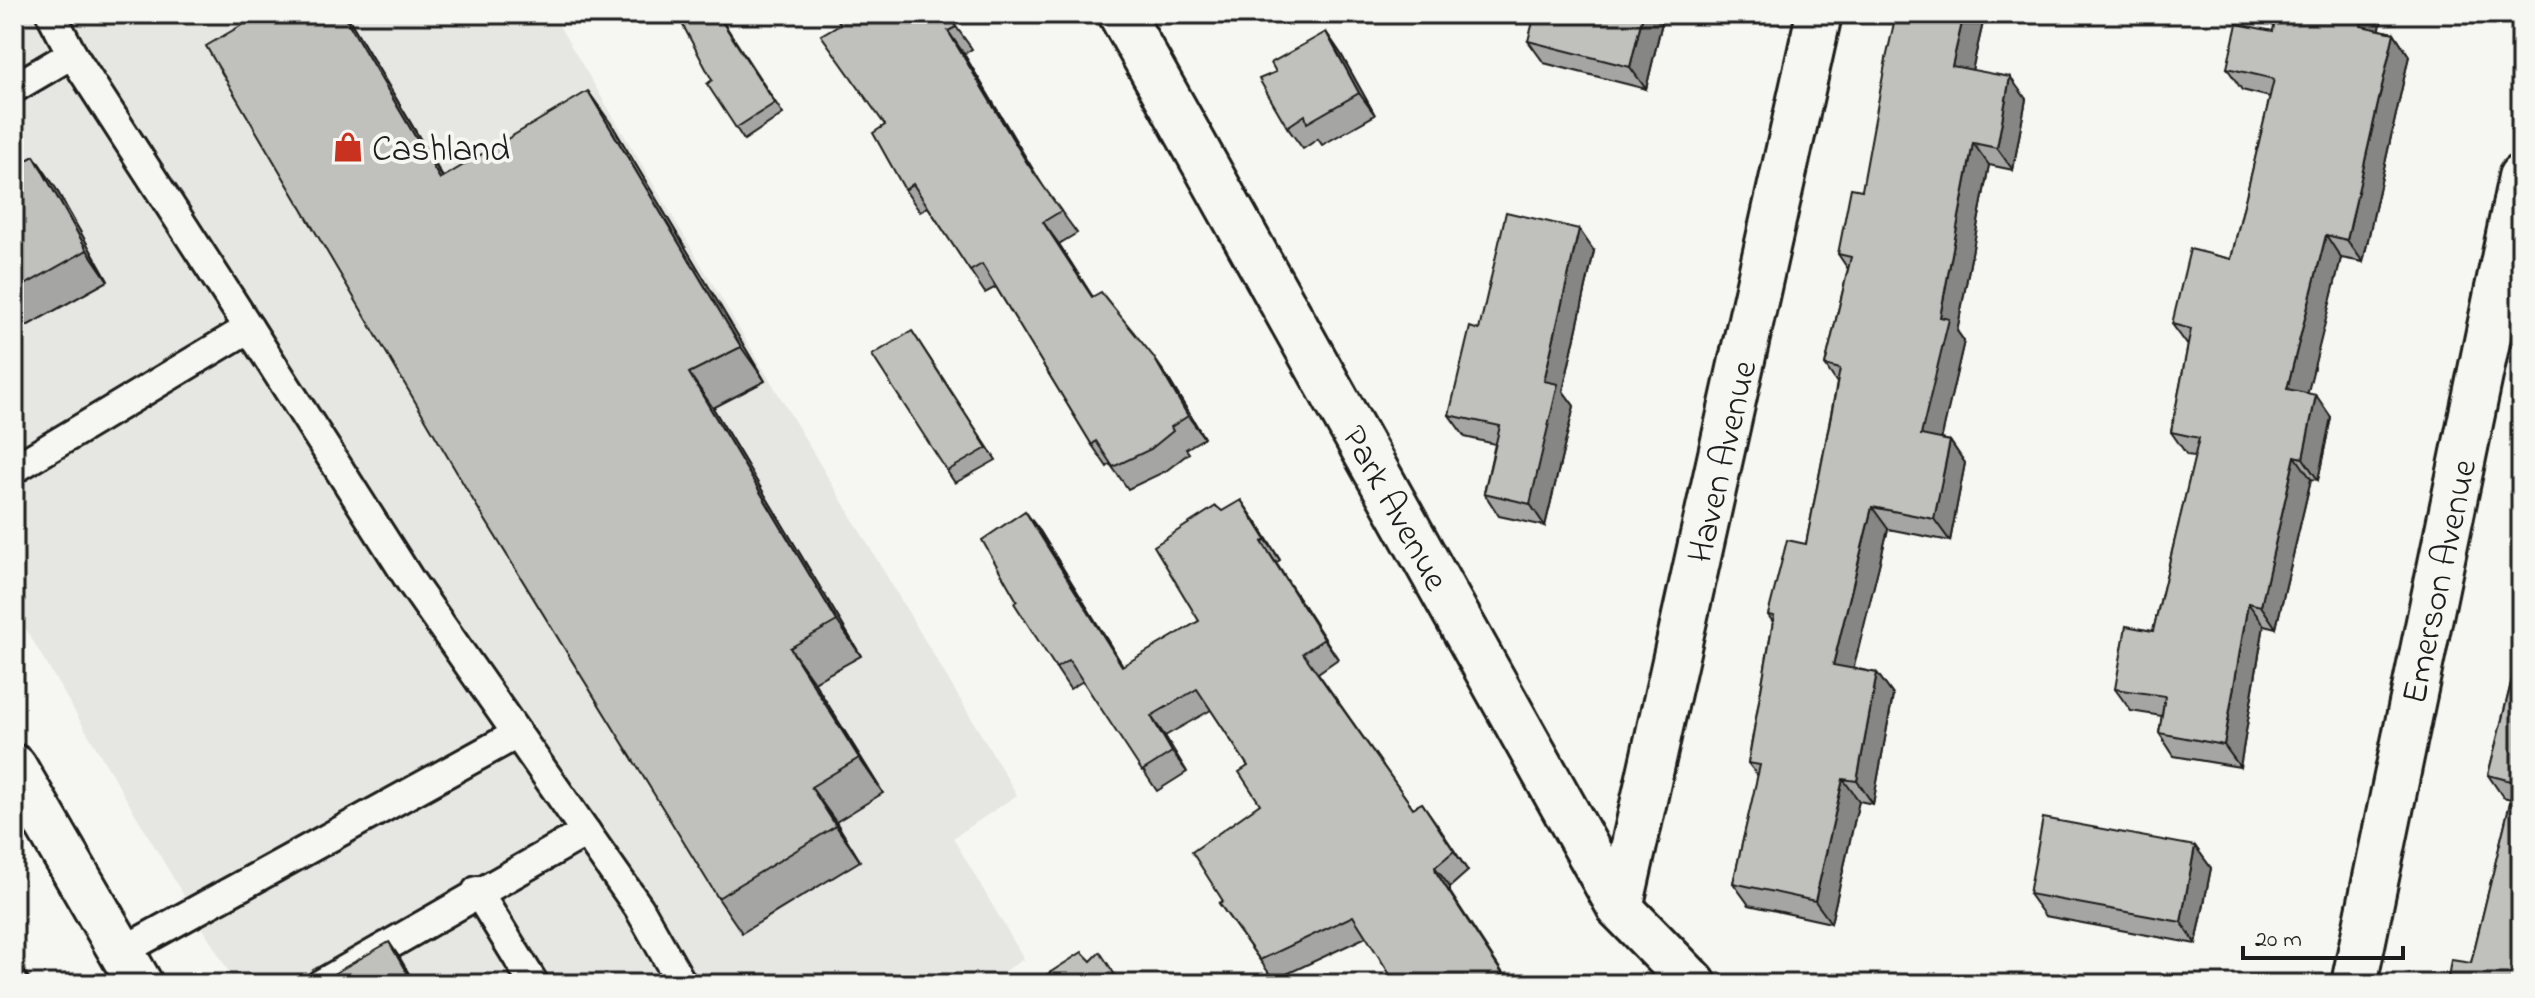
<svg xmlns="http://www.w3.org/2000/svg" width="2535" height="998" font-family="'Indie Flower',sans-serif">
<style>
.built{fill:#e6e6e2}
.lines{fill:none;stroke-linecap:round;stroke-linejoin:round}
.lane-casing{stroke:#1c1c1c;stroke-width:34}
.street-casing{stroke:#1c1c1c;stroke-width:50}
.primary-casing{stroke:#1c1c1c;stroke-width:50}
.lane{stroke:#f6f6f2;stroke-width:28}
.street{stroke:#f6f6f2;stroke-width:44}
.primary{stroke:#f6f6f2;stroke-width:44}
.wall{fill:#a5a5a3;stroke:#1c1c1c;stroke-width:2}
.shaded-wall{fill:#868684;stroke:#1c1c1c;stroke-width:2}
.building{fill:#c0c0bd;stroke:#1c1c1c;stroke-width:2}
.labels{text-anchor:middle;stroke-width:8;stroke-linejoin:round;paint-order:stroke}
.poi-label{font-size:36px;fill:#1c1c1c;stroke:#f6f6f2;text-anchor:start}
.street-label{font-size:36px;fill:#1c1c1c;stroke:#f6f6f2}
</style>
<rect width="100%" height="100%" fill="#f6f6f2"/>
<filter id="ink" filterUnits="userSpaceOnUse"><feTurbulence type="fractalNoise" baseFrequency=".0125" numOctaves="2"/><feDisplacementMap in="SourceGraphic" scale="16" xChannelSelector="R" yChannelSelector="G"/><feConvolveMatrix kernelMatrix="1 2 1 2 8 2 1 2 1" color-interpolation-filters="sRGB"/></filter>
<g filter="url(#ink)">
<path class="built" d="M14 14H552L1017 795 953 838 1024 959 984 984H236L14 609Z"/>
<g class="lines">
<g class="lane-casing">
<g id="lane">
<path d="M51 14 72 54"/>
<path d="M14 88 72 54 249 328 14 469"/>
<path d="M249 328 411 582 639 908 682 984"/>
<path d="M477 891 534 984"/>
<path d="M121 952 517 734"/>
<path d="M321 984 586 832"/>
</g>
</g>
<g class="street-casing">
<g id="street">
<path d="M1121 14 1620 908 1694 984"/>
<path d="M1620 908 1819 14"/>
<path d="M2354 984 2521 177"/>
</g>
</g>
<g class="primary-casing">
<path id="primary" d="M14 767 140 984"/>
</g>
<use href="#lane" class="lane"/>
<use href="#street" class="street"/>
<use href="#primary" class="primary"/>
</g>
<g class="wall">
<path d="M261 14H346L443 177 612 125 765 381 713 408 861 656 814 682 883 793 836 822 860 861 742 933 718 898Z"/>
<path d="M718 14 783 114 744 140 736 128 712 80Z"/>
<path d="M947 14 972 49 964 54 1041 184 1077 233 1059 244 1092 296 1168 378 1204 438 1186 449 1189 453 1166 471 1128 489 1110 464 1107 467 1092 445 996 287 985 293 928 207 920 212 905 190 885 125Z"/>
<path d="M1664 14 1646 89 1544 63 1528 41Z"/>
<path d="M1985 14 1972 70 2026 99 2013 170 1989 165 1957 331 1964 341 1941 439 1950 441 1965 463 1950 541 1888 529 1853 668 1877 673 1893 695 1873 804 1859 801 1831 923 1749 905 1733 883 1758 776 1748 763 1773 622 1768 615 1806 544 1837 383 1825 365 1848 269 1838 254Z"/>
<path d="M2380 30 2394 33 2409 56 2363 262 2341 258 2307 393 2331 417 2318 480 2311 479 2276 628 2264 625 2240 767 2174 756 2159 733 2162 716 2131 711 2115 689 2153 631 2195 456 2187 455 2171 432 2188 346 2172 324 2231 259 2270 97 2242 90 2227 68 2273 31Z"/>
<path d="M1326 32 1341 54 1375 115 1322 145 1318 139 1303 149 1287 127 1276 72Z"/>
<path d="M34 156 55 187 108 281 14 333V167Z"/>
<path d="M1594 251 1563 391 1574 406 1545 526 1499 516 1484 493 1495 444 1465 437 1449 415 1479 330Z"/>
<path d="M912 331 996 460 955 483 947 471Z"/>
<path d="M1222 511 1255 520 1280 560 1276 563 1338 659 1318 673 1413 808 1422 803 1468 871 1450 887V892L1366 937 1274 980 1219 903 1223 901 1260 804 1248 766 1211 710 1165 736 1187 772 1157 791 1083 681 1070 689 1056 668 1017 601 1040 531 1123 666 1199 621Z"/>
<path d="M2521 622V984L2471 963 2511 799 2503 797 2488 775 2516 663 2514 659Z"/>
<path d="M2195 846 2211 868 2196 944 2045 916 2029 894Z"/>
</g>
<g class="shaded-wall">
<path d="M343 14H346L464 214 440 179Z"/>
<path d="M1643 14H1664L1646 89 1630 67Z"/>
<path d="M1964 14H1985L1968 88 1952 66Z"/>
<path d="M2363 14H2383L2376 48 2361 26Z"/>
<path d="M948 31 964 54 1043 186 1027 163Z"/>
<path d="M1326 32 1341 54 1375 115 1359 93Z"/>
<path d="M2394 33 2409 56 2363 262 2347 240Z"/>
<path d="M2010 77 2026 99 2013 170 1997 148Z"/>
<path d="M588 91 612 125 765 381 741 347Z"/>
<path d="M1973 143 1989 165 1957 331 1964 341 1937 458 1921 435 1940 317Z"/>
<path d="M34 156 55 187 108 281 87 250Z"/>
<path d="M1043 222 1059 244 1107 319 1092 297Z"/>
<path d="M1579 229 1594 251 1563 391 1574 406 1545 526 1530 504 1544 381Z"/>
<path d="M2326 235 2341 258 2303 412 2287 389Z"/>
<path d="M1153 356 1168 378 1204 438 1188 416Z"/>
<path d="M689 373 713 408 861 656 837 621Z"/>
<path d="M2316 395 2331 417 2318 480 2303 458Z"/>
<path d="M1950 441 1965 463 1950 541 1934 519Z"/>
<path d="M2295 456 2311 479 2276 628 2261 606Z"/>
<path d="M1241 500 1255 520 1280 560 1266 540Z"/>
<path d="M1872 507 1888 529 1849 687 1833 665Z"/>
<path d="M1025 511 1040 531 1136 687 1122 666Z"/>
<path d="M1262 542 1276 563 1338 659 1324 639Z"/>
<path d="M2248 603 2264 625 2240 767 2224 745Z"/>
<path d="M790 648 814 682 883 793 859 758Z"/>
<path d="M1877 673 1893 695 1873 804 1857 781Z"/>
<path d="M1151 716 1165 736 1187 772 1172 752Z"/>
<path d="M1843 779 1859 801 1831 923 1815 901Z"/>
<path d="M811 787 836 822 860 861 836 826Z"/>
<path d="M1422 803 1436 823 1468 871 1454 851Z"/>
<path d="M2195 846 2211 868 2196 944 2181 922Z"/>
<path d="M1435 867 1450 887V892L1510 984 1436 872Z"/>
<path d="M389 942 400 958 415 984H413Z"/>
<path d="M14 955 33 984H31L14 958Z"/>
</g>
<g class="building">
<path d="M261 14H343L440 179 588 91 741 347 689 373 837 621 790 648 859 758 811 787 836 826 718 898 473 500 206 46Z"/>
<path d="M677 14H717L775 103 736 128 707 84 712 80Z"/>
<path d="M835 14H947L956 27 948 31 1027 163 1061 211 1043 222 1092 297 1101 292 1153 356 1188 416 1171 427 1173 431 1151 449 1113 467 1096 441 1092 445 982 264 970 271 913 184 905 190 873 133 885 125 821 35 840 24Z"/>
<path d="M1535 14H1643L1630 67 1528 41Z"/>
<path d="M1896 14H1964L1952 66 2010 77 1997 148 1973 143 1940 317 1949 319 1921 435 1950 441 1934 519 1872 507 1833 665 1877 673 1857 781 1843 779 1815 901 1733 883 1760 765 1748 763 1774 616 1768 615 1787 540 1806 544 1840 369 1825 365 1851 257 1838 254 1851 188 1862 190 1886 59Z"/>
<path d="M2276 14H2363L2361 26 2394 33 2347 240 2326 235 2287 389 2316 395 2303 458 2295 456 2261 606 2248 603 2224 745 2159 733 2165 696 2115 689 2126 626 2153 631 2199 438 2171 432 2191 329 2172 324 2190 249 2231 259 2274 79 2227 68 2237 24 2273 31Z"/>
<path d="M1326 32 1359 93 1307 123 1305 115 1287 127 1259 79 1276 72 1271 63Z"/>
<path d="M34 156 87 250 14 291V167Z"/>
<path d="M1506 212 1579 229 1544 381 1558 384 1530 504 1484 493 1500 426 1449 415 1470 327 1479 330Z"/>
<path d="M912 331 987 448 947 471 872 355Z"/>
<path d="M1241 500 1266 540 1262 542 1324 639 1303 653 1413 808 1422 803 1454 851 1435 867 1436 872 1509 984H1396L1353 916 1260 960 1219 903 1223 901 1192 852 1260 804 1239 772 1248 766 1197 689 1151 716 1172 752 1142 771 1069 660 1056 668 1014 603 1017 601 982 540 1025 511 1122 666 1199 621 1154 546 1216 506 1222 511Z"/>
<path d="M2521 622V984H2447L2451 960 2471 963 2515 782 2488 775 2517 660 2514 659Z"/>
<path d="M2043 818 2195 846 2181 922 2029 894Z"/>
<path d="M389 942 413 984H335L330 976Z"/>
<path d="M1082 952 1091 961 1100 952 1121 984H1032Z"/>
<path d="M14 958 31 984H14Z"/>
</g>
</g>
<defs>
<g id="shop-bare" transform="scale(2.4)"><path d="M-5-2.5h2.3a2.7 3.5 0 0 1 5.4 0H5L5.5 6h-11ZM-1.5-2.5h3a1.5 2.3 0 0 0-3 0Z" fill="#c8321e" stroke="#f6f6f2" stroke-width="2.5" paint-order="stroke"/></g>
</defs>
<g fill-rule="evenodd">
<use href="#shop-bare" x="348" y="147"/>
</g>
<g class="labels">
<g class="poi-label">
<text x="372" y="160">Cashland</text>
</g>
<g class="street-label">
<text transform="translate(1720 461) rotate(-77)" y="13">Haven Avenue</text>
<text transform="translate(1397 507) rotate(61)" y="13">Park Avenue</text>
<text transform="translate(2437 581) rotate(-78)" y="13">Emerson Avenue</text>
</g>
</g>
<rect width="2535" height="998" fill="none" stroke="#f6f6f2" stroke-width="48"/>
<rect x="24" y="24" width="2487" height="950" fill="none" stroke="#1c1c1c" stroke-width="3" filter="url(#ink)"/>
<path d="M2243 946v12h160v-12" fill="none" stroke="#1c1c1c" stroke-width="4"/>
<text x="2255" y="946" font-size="24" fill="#1c1c1c" stroke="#f6f6f2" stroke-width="6" paint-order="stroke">20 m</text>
</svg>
